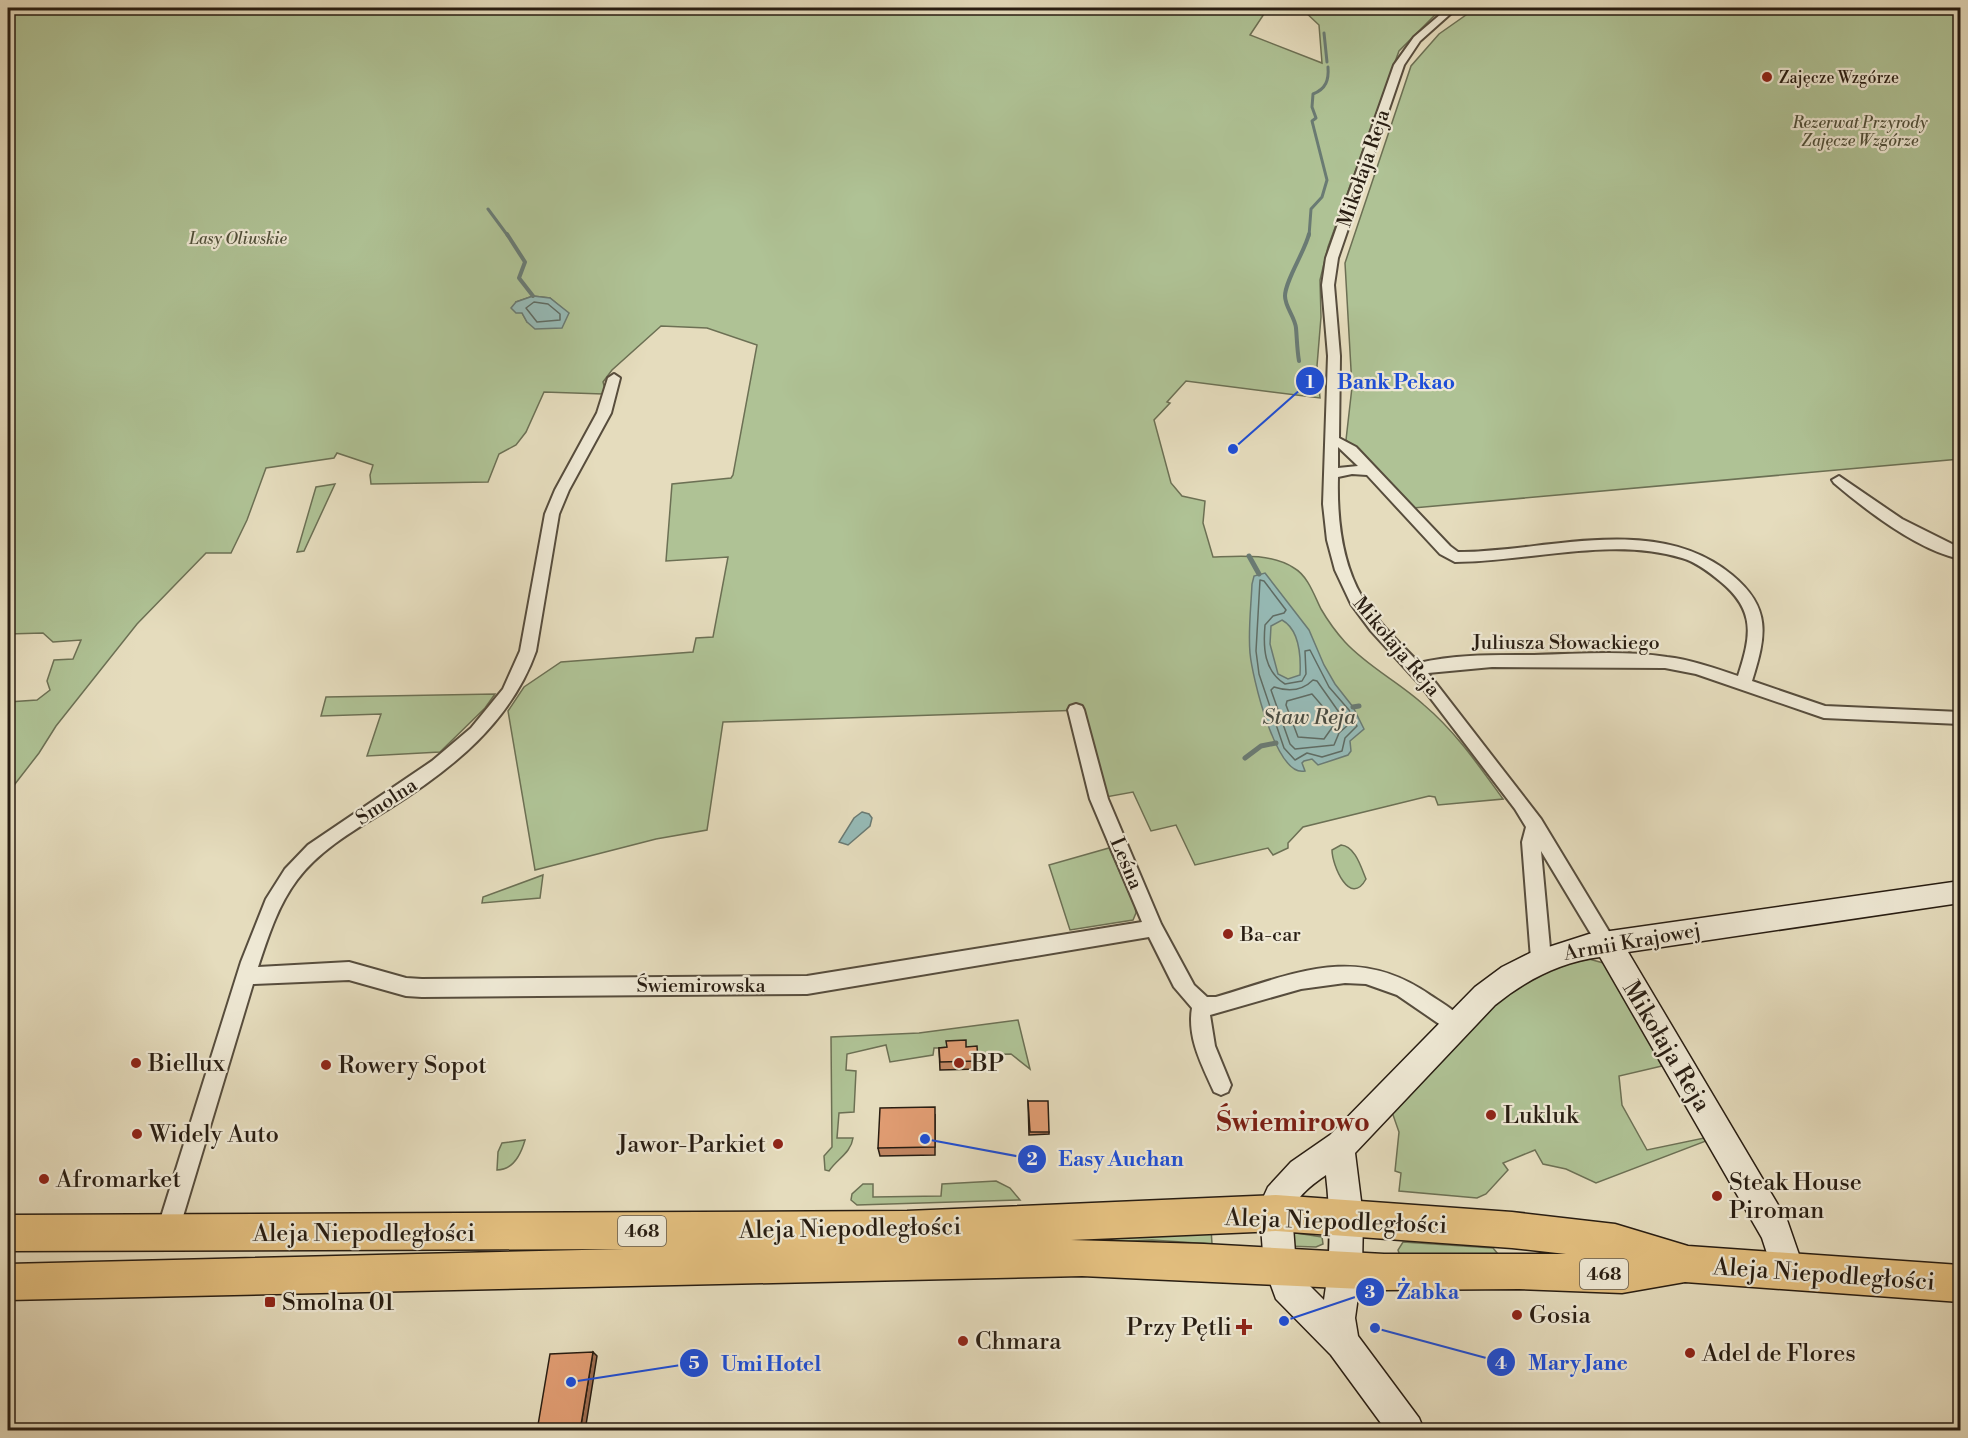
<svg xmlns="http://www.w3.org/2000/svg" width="1968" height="1438" font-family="'Libre Bodoni',serif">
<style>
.green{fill:#afc295;stroke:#6c7054;stroke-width:1.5;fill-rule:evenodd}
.water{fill:#96bab6;stroke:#6a7b74;stroke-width:1.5;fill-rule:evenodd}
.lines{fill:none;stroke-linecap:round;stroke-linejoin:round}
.shore{stroke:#5f6c64;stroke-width:1.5}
.stream-far2{stroke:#6a7b74;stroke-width:3}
.stream-far1{stroke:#6a7b74;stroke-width:4}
.stream{stroke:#6a7b74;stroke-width:5}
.street-casing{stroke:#574d3d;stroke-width:4}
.secondary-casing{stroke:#281d12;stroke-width:3}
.primary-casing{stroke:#281d12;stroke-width:3}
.street{fill:#eee8d4;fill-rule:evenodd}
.secondary{fill:#eee8d4;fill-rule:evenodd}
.primary{fill:#e2be7e;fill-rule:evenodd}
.wall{fill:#c18662;stroke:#281d12;stroke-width:1.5}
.shaded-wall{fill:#9d6d50;stroke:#281d12;stroke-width:1.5}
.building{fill:#e09c72;stroke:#281d12;stroke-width:1.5}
.poi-dot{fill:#8f2418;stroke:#eee8d4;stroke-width:2}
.labels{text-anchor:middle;stroke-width:4.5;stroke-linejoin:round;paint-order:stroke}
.far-poi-label{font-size:16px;fill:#281d12;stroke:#eee8d4;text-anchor:start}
.far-park-label{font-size:16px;font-style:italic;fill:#504f39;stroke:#eee8d4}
.shield{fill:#eee8d4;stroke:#635a4c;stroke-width:1.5}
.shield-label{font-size:18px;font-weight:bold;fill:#281d12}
.street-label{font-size:20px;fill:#281d12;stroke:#eee8d4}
.poi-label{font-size:20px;fill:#281d12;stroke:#eee8d4;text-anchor:start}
.water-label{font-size:21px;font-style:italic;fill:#494c43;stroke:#eee8d4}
.near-street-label{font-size:24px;fill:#281d12;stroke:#eee8d4}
.near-poi-label{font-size:24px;fill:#281d12;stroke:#eee8d4;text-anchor:start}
.near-quarter-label{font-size:27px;font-weight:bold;fill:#7a1f14;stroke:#eee8d4}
.leader{fill:none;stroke:#1d4ed8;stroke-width:2}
.callout-dot{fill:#1d4ed8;stroke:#eee8d4;stroke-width:2}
.mark-label{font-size:18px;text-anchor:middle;font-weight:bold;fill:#fff}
.callout-label{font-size:21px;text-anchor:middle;font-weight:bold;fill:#1d4ed8;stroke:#eee8d4;stroke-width:4.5;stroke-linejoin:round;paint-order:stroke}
</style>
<rect width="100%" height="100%" fill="#e5dcbd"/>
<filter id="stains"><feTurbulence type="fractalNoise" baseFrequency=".00333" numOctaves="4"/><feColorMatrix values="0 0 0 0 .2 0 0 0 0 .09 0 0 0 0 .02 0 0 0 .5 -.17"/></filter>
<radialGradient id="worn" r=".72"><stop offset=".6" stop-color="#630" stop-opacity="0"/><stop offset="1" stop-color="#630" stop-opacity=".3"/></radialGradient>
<g class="green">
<path d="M8 8H1268L1250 35 1322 63 1319 25 1303 10 1296 8H1442L1399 51 1328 247 1320 280 1321 317 1317 366 1320 398 1186 381 1167 402 1170 403 1154 420 1171 483 1182 496 1205 501 1203 523 1213 557C1239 556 1271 553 1294 568 1308 576 1314 595 1321 609 1328 621 1336 632 1345 642 1368 667 1399 682 1424 705 1456 732 1479 766 1503 799L1438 805 1435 797 1429 796 1303 827 1288 843V848L1273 855 1268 848 1195 865 1176 825 1151 831 1133 792 1106 797 1084 710 723 722 707 830 656 839 535 870 508 711 524 687 561 662 693 652 696 638 713 637 728 557 666 561 672 484 731 478 733 475 757 345 707 328 661 326 612 370 603 382 605 389 603 394 544 392 526 432 516 445 499 454 488 482 371 484 370 475 373 465 337 453 334 458 266 468 247 520 231 553H206L137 624 56 726 39 753 8 793V702L37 700 50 690 47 681 54 660 73 659 81 640 53 642 43 633 8 634ZM533 296 550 298 568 313 527 322 516 302Z"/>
<path d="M1476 8H1960V459L1413 508 1346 440 1352 387 1345 263 1411 66 1439 34Z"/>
<path d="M335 484 304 551 297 552 316 487Z"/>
<path d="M495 694 485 708 440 752 367 756 381 714 321 716 326 697Z"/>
<path d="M1341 845C1355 846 1361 867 1366 879 1350 908 1332 865 1332 850Z"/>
<path d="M1109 848 1135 907 1136 913 1133 920 1070 930 1049 865Z"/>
<path d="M543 875 540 898 482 903 483 897Z"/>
<path d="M1589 959 1607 964 1659 1052 1655 1054 1662 1066 1619 1076 1622 1105 1647 1150 1704 1138 1706 1141 1596 1183 1566 1169 1543 1164 1535 1150 1503 1163 1508 1170 1486 1194 1477 1198 1399 1191 1401 1173 1395 1171 1399 1132 1392 1112C1448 1051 1502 974 1589 959Z"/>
<path d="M1018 1020 1030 1069 1011 1054 967 1055 966 1048H934L933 1055 890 1062 886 1045 847 1054 846 1070 856 1071 854 1112 839 1113 837 1138H853C851 1153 837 1159 829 1171L825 1170 824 1156 832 1147 831 1037 919 1033Z"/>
<path d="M525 1140C521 1154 514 1170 497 1170L498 1152 502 1143Z"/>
<path d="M996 1181 1010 1188 1020 1200 857 1205 851 1200 852 1194 863 1184H873V1197L941 1196 942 1184Z"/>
<path d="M1211 1228 1212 1244 1152 1240 1052 1245 1051 1235Z"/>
<path d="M1296 1233 1322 1237 1323 1244 1316 1247 1285 1246 1289 1234Z"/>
<path d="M1403 1242 1493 1248 1498 1254 1400 1256 1398 1250Z"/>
</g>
<g class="water">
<path d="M533 296 550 298 569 313 562 328 535 329 527 322 522 313H516L511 308 516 302Z"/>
<path d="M1265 573 1309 630 1324 665 1335 684 1353 707 1364 729 1350 741 1351 751 1348 755 1318 765 1312 759 1304 761 1302 763 1305 771C1276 778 1252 676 1250 653 1248 631 1251 607 1252 584L1254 576ZM1282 620C1300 630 1301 656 1300 675L1288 679 1278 674 1270 644 1271 626Z"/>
<path d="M862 812 869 814 872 818 870 826 848 845 839 842 854 818Z"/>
</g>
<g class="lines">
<g class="shore">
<path d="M534 302 548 304 560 314V320L537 322 526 308Z"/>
<path d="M1260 580 1264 581 1286 610 1284 613 1273 616 1265 625C1263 648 1264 671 1285 684L1302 681 1306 674 1305 651 1310 650 1329 687 1349 710 1357 726 1345 738 1342 751 1322 757 1307 753 1295 760 1284 748 1259 674 1256 651Z"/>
<path d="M1313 680 1317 681 1348 725 1339 733 1334 745 1295 749 1290 744 1271 690 1274 687C1289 692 1302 691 1313 680Z"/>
<path d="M1312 694 1336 722 1324 739 1298 737 1286 705 1287 701Z"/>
</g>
<g class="stream-far2">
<path d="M1324 33 1327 62"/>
<path d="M488 209 508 236"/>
<path d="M1309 236 1311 209 1322 197 1327 180 1312 121 1316 118 1312 107 1313 94C1326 89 1329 80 1328 67"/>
</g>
<g class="stream-far1">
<path d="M507 234 525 262 519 278 533 296"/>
<path d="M1299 361C1297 349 1297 339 1296 328 1295 317 1285 307 1285 296 1285 281 1305 251 1309 234"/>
</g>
<g class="stream">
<path d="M1249 556 1259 574"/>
<path d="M1353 707 1359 706"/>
<path d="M1245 758 1261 746 1276 743"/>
</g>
<g class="street-casing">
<g id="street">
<path d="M1448 8H1457L1420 41 1404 65 1338 258 1334 285 1340 356 1339 438 1356 447 1450 546 1458 552C1547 552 1656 512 1732 575 1772 608 1766 636 1752 681L1825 706 1960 712V724L1824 718 1696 674 1665 668 1492 667 1428 673 1541 819 1616 943 1614 949 1607 951 1600 949 1541 851 1551 959 1548 965 1541 967 1534 965 1531 959 1522 842 1526 827 1515 809 1422 687 1371 631 1351 604 1335 570 1327 540 1323 504 1328 356 1322 285 1326 258 1394 65 1414 37ZM1338 447 1358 466 1338 468ZM1352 474 1367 475 1440 554 1455 562C1527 562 1612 536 1682 558 1696 562 1709 572 1721 582 1756 611 1751 636 1738 676 1714 668 1692 660 1667 657 1624 650 1577 654 1534 655 1496 655 1456 654 1419 663 1400 643 1377 622 1362 597 1341 561 1337 518 1338 477Z"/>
<path d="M614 374 620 378 611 413 569 490 559 514 536 651C511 722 452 769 390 808 358 828 321 848 297 880 278 905 268 937 258 967L349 962 406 978 422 979 807 976 1142 922 1090 799 1068 710 1070 706 1076 704 1082 706 1084 710 1108 799 1161 924 1194 985 1207 997H1216C1294 974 1356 943 1430 995 1442 1003 1459 1012 1465 1024L1462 1030 1455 1033 1448 1030 1397 995 1366 984 1345 983 1301 989 1210 1015 1215 1046 1231 1085 1228 1092 1221 1095 1214 1092C1202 1065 1187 1038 1192 1008L1174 987 1149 937 807 994 422 997 406 996 349 980 253 984 178 1233 175 1241 167 1244 159 1241 156 1233 241 962 266 899 285 869 308 845 432 761 471 728 503 689 520 651 545 514 555 490 597 413 608 378Z"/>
<path d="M1839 476 1902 519 1960 548V559C1918 550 1867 511 1834 483L1832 480Z"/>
</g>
</g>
<g class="secondary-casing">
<path id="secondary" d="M1960 881V903L1628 952 1787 1220 1805 1272 1801 1284 1789 1288 1777 1284 1762 1238 1600 957C1560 962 1526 980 1495 1005L1355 1153 1363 1217 1362 1268 1355 1318 1358 1336 1419 1418 1424 1430H1386L1331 1355 1276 1299 1264 1266 1260 1213 1263 1198 1268 1187 1291 1162 1330 1135 1475 987 1502 967 1530 953 1589 934ZM1326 1175C1331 1218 1331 1257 1324 1300L1300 1276 1296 1266 1292 1213C1295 1197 1313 1184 1326 1175Z"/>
</g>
<g class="primary-casing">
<path id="primary" d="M1276 1195 1512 1212 1615 1224 1688 1246 1960 1265V1302L1685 1282 1622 1293 1519 1289 1384 1290 1082 1276 8 1300V1264L625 1249 8 1251V1215L907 1211ZM1276 1231 1512 1248 1566 1254H1384L1204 1244 1071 1240Z"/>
</g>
<use href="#street" class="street"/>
<use href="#secondary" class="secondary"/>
<use href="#primary" class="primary"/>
</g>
<g class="wall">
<path d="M966 1047 978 1061V1069L940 1070 939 1048Z"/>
<path d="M1028 1101 1049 1132V1134L1029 1135Z"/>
<path d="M935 1115V1155L880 1156 878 1148Z"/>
</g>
<path class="shaded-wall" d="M593 1352 597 1356 585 1431H580Z"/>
<g class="building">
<path d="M966 1040V1047L977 1046 978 1061 940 1062 939 1048 947 1047 946 1041Z"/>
<path d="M1028 1101H1048L1049 1132H1030Z"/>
<path d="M935 1107V1147L878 1148 880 1108Z"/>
<path d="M593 1352 580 1431H537L550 1354Z"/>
</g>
<g class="poi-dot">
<circle cx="1767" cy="77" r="6"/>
<circle cx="1228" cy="934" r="6"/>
<circle cx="136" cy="1063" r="6"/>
<circle cx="959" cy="1063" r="6"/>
<circle cx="326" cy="1065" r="6"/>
<circle cx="1491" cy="1115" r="6"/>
<circle cx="137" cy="1134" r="6"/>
<circle cx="778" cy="1144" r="6"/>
<circle cx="44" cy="1179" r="6"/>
<circle cx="1717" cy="1196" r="6"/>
<rect x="264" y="1296" width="12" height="12" rx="3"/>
<circle cx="1517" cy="1315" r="6"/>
<path d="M1241 1318h6v6h6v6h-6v6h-6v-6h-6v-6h6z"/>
<circle cx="963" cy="1341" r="6"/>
<circle cx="1690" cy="1353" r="6"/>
</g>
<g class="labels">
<g class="far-poi-label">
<text x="1779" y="83">Zajęcze Wzgórze</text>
</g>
<g class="far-park-label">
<text x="1860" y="128">Rezerwat Przyrody<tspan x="1860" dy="18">Zajęcze Wzgórze</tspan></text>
<text x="238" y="244">Lasy Oliwskie</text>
</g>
<g class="shield">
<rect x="618" y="1216" width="48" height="30" rx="4.5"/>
<rect x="1580" y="1259" width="48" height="30" rx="4.5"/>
</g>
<g class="shield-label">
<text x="642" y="1237">468</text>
<text x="1604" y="1280">468</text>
</g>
<g class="street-label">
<text transform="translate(1363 168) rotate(-71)" y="7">Mikołaja Reja</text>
<text x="1566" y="649">Juliusza Słowackiego</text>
<text transform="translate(1397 646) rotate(50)" y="7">Mikołaja Reja</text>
<text transform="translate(386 801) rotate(-33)" y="7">Smolna</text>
<text transform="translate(1127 863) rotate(67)" y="7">Leśna</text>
<text transform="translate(1632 941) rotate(-10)" y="7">Armii Krajowej</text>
<text x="701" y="992">Świemirowska</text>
</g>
<g class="poi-label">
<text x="1240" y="941">Ba-car</text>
</g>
<g class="water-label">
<text x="1309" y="724">Staw Reja</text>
</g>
<g class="near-street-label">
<text transform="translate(1667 1046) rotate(59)" y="8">Mikołaja Reja</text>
<text transform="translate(1336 1221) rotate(2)" y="8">Aleja Niepodległości</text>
<text transform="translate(850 1228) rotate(-1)" y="8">Aleja Niepodległości</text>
<text x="364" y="1241">Aleja Niepodległości</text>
<text transform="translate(1824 1274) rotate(4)" y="8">Aleja Niepodległości</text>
</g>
<g class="near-poi-label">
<text x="148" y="1071">Biellux</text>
<text x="971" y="1071">BP</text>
<text x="338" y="1073">Rowery Sopot</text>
<text x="1503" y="1123">Lukluk</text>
<text x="149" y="1142">Widely Auto</text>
<text x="766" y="1152" text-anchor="end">Jawor-Parkiet</text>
<text x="56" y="1187">Afromarket</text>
<text x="1729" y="1190">Steak House<tspan x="1729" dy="28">Piroman</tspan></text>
<text x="282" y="1310">Smolna 01</text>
<text x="1529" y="1323">Gosia</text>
<text x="1232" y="1335" text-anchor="end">Przy Pętli</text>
<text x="975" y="1349">Chmara</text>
<text x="1702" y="1361">Adel de Flores</text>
</g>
<g class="near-quarter-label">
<text x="1293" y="1131">Świemirowo</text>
</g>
</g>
<path class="leader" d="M1233 449L1310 381M925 1139L1032 1159M1284 1321L1370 1292M1375 1328L1501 1362M571 1382L694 1363"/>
<g class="callout-dot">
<circle cx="1233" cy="449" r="6"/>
<circle cx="925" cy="1139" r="6"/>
<circle cx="1284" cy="1321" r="6"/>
<circle cx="1375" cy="1328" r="6"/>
<circle cx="571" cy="1382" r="6"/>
<circle cx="1310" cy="381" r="15"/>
<circle cx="1032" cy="1159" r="15"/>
<circle cx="1370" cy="1292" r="15"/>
<circle cx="1501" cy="1362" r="15"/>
<circle cx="694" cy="1363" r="15"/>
</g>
<g class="mark-label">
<text x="1310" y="388">1</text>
<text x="1032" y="1165">2</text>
<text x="1370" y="1298">3</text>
<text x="1501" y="1369">4</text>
<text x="694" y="1369">5</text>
</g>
<g class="callout-label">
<text x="1396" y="389">Bank Pekao</text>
<text x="1121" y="1166">Easy Auchan</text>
<text x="1428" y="1299">Żabka</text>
<text x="1578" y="1370">Mary Jane</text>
<text x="771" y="1371">Umi Hotel</text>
</g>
<rect width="1968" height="1438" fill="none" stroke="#e5dcbd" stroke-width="30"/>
<rect x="9" y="9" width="1950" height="1420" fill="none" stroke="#281d12" stroke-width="3"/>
<rect x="15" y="15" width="1938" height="1408" fill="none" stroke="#281d12" stroke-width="1.5"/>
<rect width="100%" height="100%" filter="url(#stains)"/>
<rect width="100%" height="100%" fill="url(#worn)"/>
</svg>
